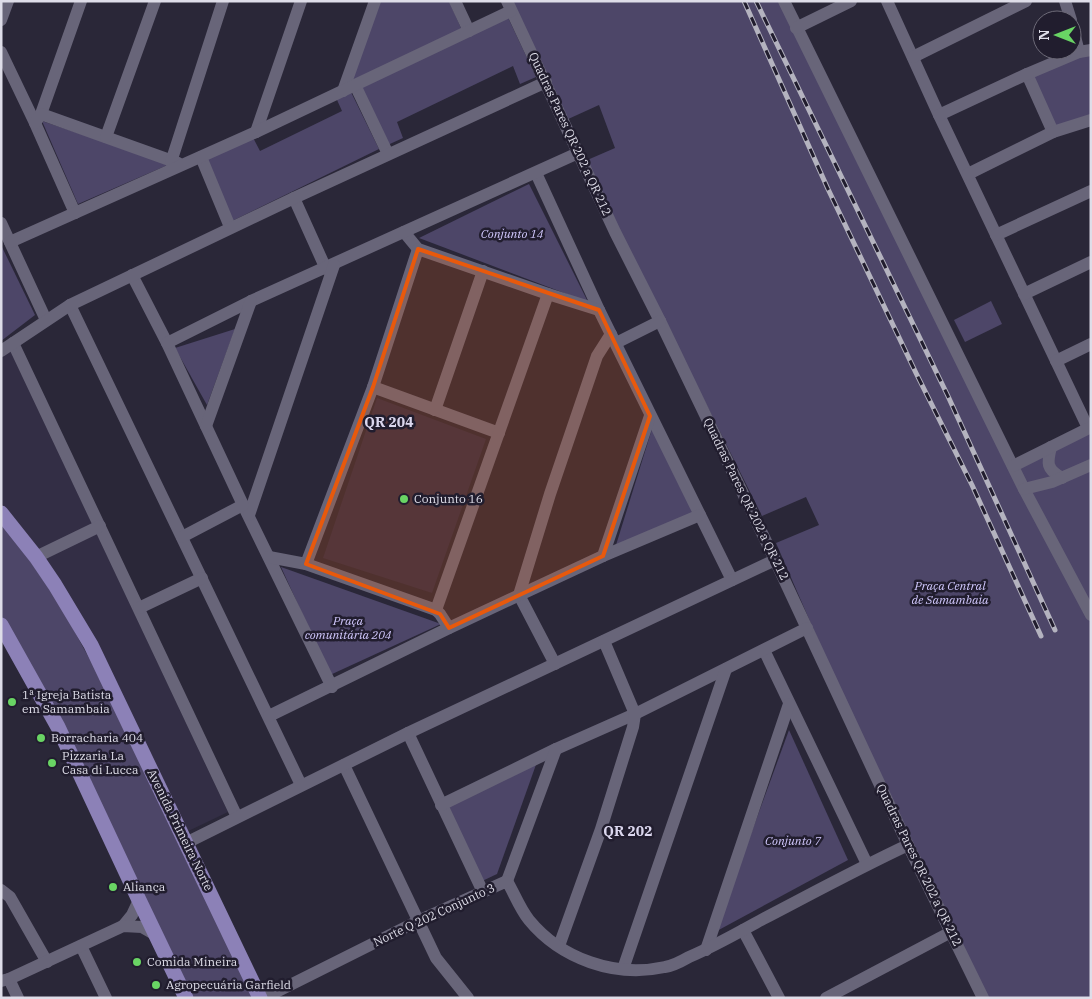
<svg xmlns="http://www.w3.org/2000/svg" width="1092" height="999" font-family="'IBM Plex Serif',serif">
<style>
.built{fill:#332e45}
.green{fill:#4d4668}
.lines{fill:none;stroke-linecap:round;stroke-linejoin:round}
.minor{stroke:#686579;stroke-width:12}
.major{stroke:#8c81b7;stroke-width:15}
.rail-casing{stroke:#b4b3bf;stroke-width:5}
.rail{stroke:#211d2e;stroke-width:3;stroke-dasharray:9;stroke-linecap:butt}
.marked{fill:#e8590c;fill-opacity:0.2;stroke:#e8590c;stroke-width:4;stroke-linejoin:round}
.poi-dot{fill:#69d464;stroke:#211d2e;stroke-width:2}
.labels{text-anchor:middle;stroke-width:5;stroke-linejoin:round;paint-order:stroke}
.street-label{font-size:12px;fill:#dedde8;stroke:#211d2e}
.park-label{font-size:12px;font-style:italic;fill:#d1c8fd;stroke:#211d2e}
.poi-label{font-size:12px;fill:#dedde8;stroke:#211d2e;text-anchor:start}
.neighbourhood-label{font-size:14px;font-weight:bold;fill:#dbd7ee;stroke:#211d2e}
</style>
<rect width="100%" height="100%" fill="#2a2738"/>
<g class="built">
<path d="M7 343 228 812 180 835 112 695 31 553 1 516V347Z"/>
<path d="M377 398 486 439 432 593 323 558Z"/>
</g>
<g class="green">
<path d="M371 1H449L461 28 505 11 536 77 520 84 513 66 397 122 403 138 381 148 349 83Z"/>
<path d="M510 1H786L1013 466 1091 427V998H980L915 863 776 543 819 525 806 497 762 516 585 161 615 148 599 105 566 120Z"/>
<path d="M1091 50V120L1053 132 1027 74Z"/>
<path d="M347 84 379 149 230 222 200 152 249 130 260 151 342 111 333 91Z"/>
<path d="M42 121 170 164 78 204Z"/>
<path d="M529 184 588 302 419 238Z"/>
<path d="M1 245 35 315 1 341Z"/>
<path d="M991 301 1002 324 965 342 954 320Z"/>
<path d="M235 329 207 405 175 348Z"/>
<path d="M652 429 696 514 616 545Z"/>
<path d="M1 519 59 603 114 704 255 998H194L62 726 1 624Z"/>
<path d="M281 567 441 624 330 675Z"/>
<path d="M789 730 848 860 715 932Z"/>
<path d="M538 759 497 874 478 883 444 804Z"/>
</g>
<g class="lines">
<g class="minor">
<path d="M455 1 469 31"/>
<path d="M507 1 615 232 660 321 775 560 908 845 983 998"/>
<path d="M784 1 1024 489 1091 615"/>
<path d="M887 1 939 115 1088 428"/>
<path d="M1065 1 1071 20"/>
<path d="M1 20 8 1"/>
<path d="M1072 25 1079 52"/>
<path d="M796 28 851 1"/>
<path d="M1 52 35 123 75 213"/>
<path d="M913 57 1026 1"/>
<path d="M1027 74 1053 132"/>
<path d="M355 85 388 154"/>
<path d="M343 91 375 1"/>
<path d="M41 114 81 1"/>
<path d="M939 115 1027 74 1079 52 1091 50"/>
<path d="M35 123 41 114 178 163"/>
<path d="M256 132 301 1"/>
<path d="M106 137 155 1"/>
<path d="M201 157 230 227"/>
<path d="M171 162 223 1"/>
<path d="M536 173 599 310 732 580"/>
<path d="M968 174 1053 132 1091 120"/>
<path d="M294 198 326 269"/>
<path d="M1 223 46 320"/>
<path d="M404 232 418 249 548 294 599 310"/>
<path d="M996 235 1091 191"/>
<path d="M10 242 256 132 511 11"/>
<path d="M132 275 167 343 243 505 332 687"/>
<path d="M1024 294 1091 262"/>
<path d="M70 305 301 785"/>
<path d="M13 343 237 817"/>
<path d="M167 343 251 301 578 153"/>
<path d="M616 343 660 321"/>
<path d="M1 351 70 305 294 198 546 82"/>
<path d="M1056 361 1091 344"/>
<path d="M373 387 499 433"/>
<path d="M435 410 483 271"/>
<path d="M206 426 251 301"/>
<path d="M1051 447C1047 463 1046 469 1062 478"/>
<path d="M1013 466 1091 427"/>
<path d="M1024 489 1052 482 1091 465"/>
<path d="M249 515 334 265"/>
<path d="M182 537 243 505"/>
<path d="M603 556 700 515"/>
<path d="M36 557 100 526"/>
<path d="M269 557 306 564 436 610"/>
<path d="M306 564 373 387 418 249"/>
<path d="M139 608 202 578"/>
<path d="M449 628 440 614 436 610 548 294"/>
<path d="M764 650 867 864"/>
<path d="M555 664 519 595 550 494 597 356 611 334"/>
<path d="M269 716 449 628 603 556 650 416"/>
<path d="M408 733 483 892"/>
<path d="M344 765 436 958 468 998"/>
<path d="M441 805 556 749 635 714 807 628"/>
<path d="M186 843 408 733 775 560"/>
<path d="M507 881 556 749"/>
<path d="M1 890 10 897 47 962"/>
<path d="M123 926 132 915 139 900"/>
<path d="M743 930 779 998"/>
<path d="M81 946 106 998"/>
<path d="M559 946 601 829 633 727 635 714 604 641"/>
<path d="M706 950 789 704"/>
<path d="M623 969 726 669"/>
<path d="M9 979 18 998"/>
<path d="M1 981 9 979 123 926 142 927 156 935"/>
<path d="M264 998 418 921 507 881C514 893 520 909 529 920 561 959 615 978 665 967 673 966 682 961 689 957 715 946 739 932 763 919 811 894 859 868 908 845"/>
<path d="M826 998 951 932"/>
</g>
<g class="major">
<path d="M1 513 36 557 55 585 91 645 260 998"/>
<path d="M1 625 58 727 139 900 186 998"/>
</g>
<g class="rail-casing">
<g id="rail">
<path d="M744 1 828 189 916 373 972 485 1041 636"/>
<path d="M756 1 947 394 1055 630"/>
</g>
</g>
<use href="#rail" class="rail"/>
</g>
<path class="marked" d="M418 249 599 310 650 416 603 556 449 628 440 614 306 564 373 387Z"/>
<g class="poi-dot">
<circle cx="404" cy="499" r="5"/>
<circle cx="12" cy="702" r="5"/>
<circle cx="41" cy="738" r="5"/>
<circle cx="52" cy="763" r="5"/>
<circle cx="113" cy="887" r="5"/>
<circle cx="137" cy="962" r="5"/>
<circle cx="156" cy="985" r="5"/>
</g>
<g class="labels">
<g class="street-label">
<text transform="translate(570 134) rotate(65)" y="4">Quadras Pares QR 202 a QR 212</text>
<text transform="translate(746 499) rotate(64)" y="4">Quadras Pares QR 202 a QR 212</text>
<text transform="translate(180 830) rotate(64)" y="4">Avenida Primeira Norte</text>
<text transform="translate(919 865) rotate(64)" y="4">Quadras Pares QR 202 a QR 212</text>
<text transform="translate(434 915) rotate(-25)" y="4">Norte Q 202 Conjunto 3</text>
</g>
<g class="park-label">
<text x="512" y="238">Conjunto 14</text>
<text x="950" y="590">Praça Central<tspan x="950" dy="14">de Samambaia</tspan></text>
<text x="348" y="625">Praça<tspan x="348" dy="14">comunitária 204</tspan></text>
<text x="793" y="845">Conjunto 7</text>
</g>
<g class="poi-label">
<text x="414" y="503">Conjunto 16</text>
<text x="22" y="699">1ª Igreja Batista<tspan x="22" dy="14">em Samambaia</tspan></text>
<text x="51" y="742">Borracharia 404</text>
<text x="62" y="760">Pizzaria La<tspan x="62" dy="14">Casa di Lucca</tspan></text>
<text x="123" y="891">Aliança</text>
<text x="147" y="966">Comida Mineira</text>
<text x="166" y="989">Agropecuária Garfield</text>
</g>
<g class="neighbourhood-label">
<text x="389" y="427">QR 204</text>
<text x="628" y="836">QR 202</text>
</g>
</g>
<rect width="1092" height="999" fill="none" stroke="#dedde8" stroke-width="5"/>
<g transform="translate(1057 35) rotate(270)"><circle r="24" fill="#211d2e" stroke="#6d6a78"/>
<path d="M0-4L9 19L0 12L-9 19Z" fill="#69d464"/>
<text y="-8" font-size="14" font-weight="bold" text-anchor="middle" fill="#dedde8">N</text>
</g>
</svg>
